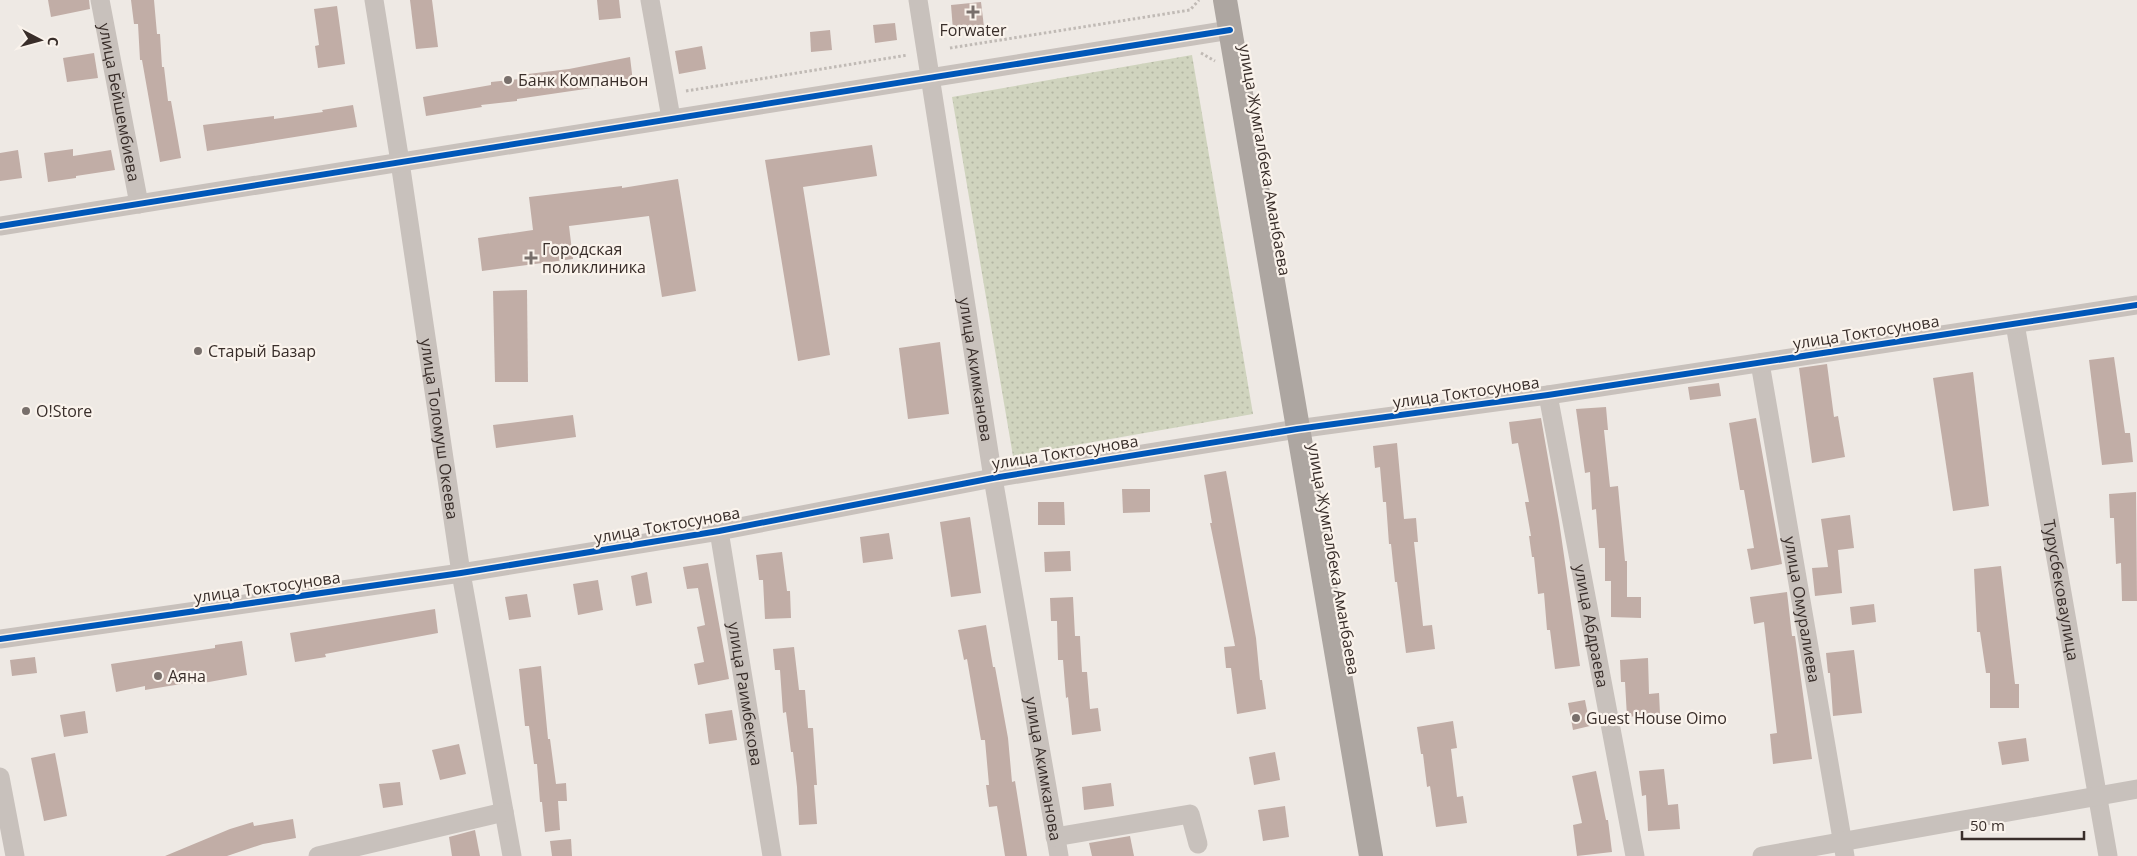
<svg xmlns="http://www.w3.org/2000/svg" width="2137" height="856" font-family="'Open Sans',sans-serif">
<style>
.park{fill:url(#park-dots)}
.building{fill:#c1ada6}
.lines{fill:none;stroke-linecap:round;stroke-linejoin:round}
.path{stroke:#c0bab5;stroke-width:3;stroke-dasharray:2.5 2.5;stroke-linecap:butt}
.minor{stroke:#c8c1bc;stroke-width:19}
.major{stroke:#ada6a1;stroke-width:24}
.cycleway-casing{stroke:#faf3ec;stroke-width:9}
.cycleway{stroke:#0057b8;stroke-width:6}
.poi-dot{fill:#786f6b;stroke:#faf3ec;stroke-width:2}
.labels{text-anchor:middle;stroke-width:4.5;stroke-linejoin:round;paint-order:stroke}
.poi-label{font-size:16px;fill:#392e2a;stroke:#faf3ec;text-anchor:start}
.street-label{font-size:16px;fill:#392e2a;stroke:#faf3ec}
</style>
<defs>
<pattern id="park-dots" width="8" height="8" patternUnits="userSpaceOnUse" patternTransform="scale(1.25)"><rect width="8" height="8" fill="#d0d4be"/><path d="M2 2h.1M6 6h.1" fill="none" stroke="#b3b6a3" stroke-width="1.8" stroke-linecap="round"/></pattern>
</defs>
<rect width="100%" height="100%" fill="#eee9e4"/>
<path class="park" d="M1192 55 1253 414 1013 456 952 97Z"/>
<g class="building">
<path d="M48 0H89L90 9 51 17Z"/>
<path d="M131 0H154L157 34H160L162 67H164L168 101H171L181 158 160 162 142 60H140L138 24H134Z"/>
<path d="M410 0H432L438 47 416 49Z"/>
<path d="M597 0H619L621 18 599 20Z"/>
<path d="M981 2 984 27 953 30 951 5Z"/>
<path d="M337 6 345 64 318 68 315 46 319 45 314 9Z"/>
<path d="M895 23 897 40 875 43 873 25Z"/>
<path d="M830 30 832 50 811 52 810 32Z"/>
<path d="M702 46 706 69 679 74 675 51Z"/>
<path d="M94 53 98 78 67 82 63 58Z"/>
<path d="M630 57 633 82 517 99V101L481 105 482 107 426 116 423 97 491 85V82L520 79V75L569 69Z"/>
<path d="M353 105 357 127 207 151 203 125 274 116V119L323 112 322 110Z"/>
<path d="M872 145 877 176 803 187 830 355 798 361 765 160Z"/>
<path d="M73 149V156L111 150 115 170 76 176V178L48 182 44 153Z"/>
<path d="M18 150 22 178 0 181V153Z"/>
<path d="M678 179 696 291 662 297 649 216 569 226 573 259 482 271 478 238 533 230 529 197 622 186V188Z"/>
<path d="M527 290 528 382H495L493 291Z"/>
<path d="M940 342 949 414 908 419 899 348Z"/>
<path d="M2114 357 2125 433H2130L2133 462 2102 465 2089 360Z"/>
<path d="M1827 364 1834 417 1838 416 1845 457 1812 463 1799 368Z"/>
<path d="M1973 372 1989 506 1953 511 1933 378Z"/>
<path d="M1719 383 1721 396 1690 400 1688 387Z"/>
<path d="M1606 407 1608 430H1604L1610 487 1618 486 1625 561H1627V597H1641V618L1611 617V581H1605V548H1599L1596 509 1592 510 1590 472 1585 473 1576 409Z"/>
<path d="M573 415 576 437 496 448 493 425Z"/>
<path d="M1541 418 1559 521 1580 666 1555 669 1550 630H1547L1544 593 1538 594 1534 557H1532L1529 536H1531L1525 502H1529L1518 443 1512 444 1509 422Z"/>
<path d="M1756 418 1782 564 1751 570 1747 549 1754 548 1744 490H1740L1729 423Z"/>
<path d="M1397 443 1404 519 1416 518 1418 542H1414L1423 626 1432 625 1435 649 1406 653 1397 582H1395L1391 544H1389L1386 502H1383L1380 467 1375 468 1373 446Z"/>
<path d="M1226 471 1256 638 1260 680H1262L1266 709 1237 714 1231 668H1226L1224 647 1235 646 1210 523H1212L1204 475Z"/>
<path d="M1122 489H1150V512L1123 513Z"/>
<path d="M2136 492 2137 601H2122L2121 563 2116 564 2114 518H2110L2109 494Z"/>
<path d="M1038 502H1064L1065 525H1038Z"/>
<path d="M1850 515 1854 548 1838 550 1842 593 1815 596 1812 568 1828 567 1821 519Z"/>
<path d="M970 517 981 593 951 597 940 522Z"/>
<path d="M889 533 893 559 863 563 860 537Z"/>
<path d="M1070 551 1071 571 1045 572 1044 552Z"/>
<path d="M782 552 787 591H790L791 618 765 619 763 580H759L756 555Z"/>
<path d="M708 563 729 679 698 685 694 664 704 662 697 627 705 625 698 588 687 589 683 567Z"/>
<path d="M2001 566 2015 684H2019V708H1990V673H1986L1980 632H1977L1974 569Z"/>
<path d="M647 572 652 603 636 606 631 576Z"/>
<path d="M598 580 603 610 578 615 573 584Z"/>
<path d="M1787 592 1792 636H1795L1812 759 1773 764 1770 734 1777 733 1764 622 1754 624 1750 597Z"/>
<path d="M527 594 531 617 509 620 505 597Z"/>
<path d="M1073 597 1075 636H1080L1082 672H1087L1090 709 1098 708 1101 731 1072 735 1068 697 1066 698 1063 660H1058L1057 621H1051L1050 598Z"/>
<path d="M1874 604 1876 622 1852 625 1850 607Z"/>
<path d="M435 609 438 633 325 654 326 657 295 662 290 633Z"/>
<path d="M986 625 993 667H995L1008 738 1012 782 1015 781 1027 856H1005L997 806 989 807 986 785H989L985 740H981L967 659 964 660 958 630Z"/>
<path d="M242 641 247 675 209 682 188 684 187 683 145 690V686L116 692 111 664 215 648V645Z"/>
<path d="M794 647 799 690H805L808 728H813L817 785H814L817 824 799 825 797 787 793 752H791L786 712 783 713 780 670H775L773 649Z"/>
<path d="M1854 650 1862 713 1833 716 1830 673H1828L1826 653Z"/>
<path d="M35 657 37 673 12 676 10 660Z"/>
<path d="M1648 658 1649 694 1659 693 1660 714 1627 717 1625 682H1621L1620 660Z"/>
<path d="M541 666 548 739H550L556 784 566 783 567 801H558L560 830 545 832 542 802H540L537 764H534L529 726H525L519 669Z"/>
<path d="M1585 700 1590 726 1573 730 1568 703Z"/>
<path d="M732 710 737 740 709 744 705 714Z"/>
<path d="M85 711 88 733 64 737 60 715Z"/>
<path d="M1453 721 1457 748 1451 749 1457 797 1463 796 1467 823 1436 827 1430 786 1427 787 1423 754H1421L1417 727Z"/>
<path d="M2026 738 2029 761 2002 765 1998 742Z"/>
<path d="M459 744 466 774 440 780 432 750Z"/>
<path d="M1275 752 1280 780 1254 785 1249 757Z"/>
<path d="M55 753 67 816 44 821 31 758Z"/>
<path d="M1664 769 1668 805 1678 804 1680 829 1648 831 1646 795 1642 796 1639 771Z"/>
<path d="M1596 771 1606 820H1608L1612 852 1577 856 1573 825 1582 823 1572 776Z"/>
<path d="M400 782 403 805 383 808 379 784Z"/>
<path d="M1111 783 1114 806 1084 810 1082 787Z"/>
<path d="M1285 806 1289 837 1263 841 1258 810Z"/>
<path d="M293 819 296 838 263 844 227 856H165L230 829 253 822 254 826Z"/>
<path d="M475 830 480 856H452L449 837Z"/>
<path d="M1130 836 1134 856H1092L1089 843Z"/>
<path d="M571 839 572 856H552L550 841Z"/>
</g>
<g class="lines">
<g class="path">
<path d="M950 48 1190 10 1199 0"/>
<path d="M1201 53 1215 61"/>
<path d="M686 91 908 55"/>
</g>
<g class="minor">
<path id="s1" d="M100 0 139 204"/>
<path id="s2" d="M374 0 400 162 461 573 512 856"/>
<path d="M650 0 671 118"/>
<path id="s3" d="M918 0 993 478 1059 856"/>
<path d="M0 226 1230 30"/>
<path id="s4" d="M2015 324 2108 856"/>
<path id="s5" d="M1760 363 1845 856"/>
<path id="s6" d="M1548 395 1635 856"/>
<path id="s7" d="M719 531 772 856"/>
<path d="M0 639 461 573 719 531 993 478 1297 429 1548 395 2137 305"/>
<path d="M0 777 15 856"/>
<path d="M1055 837 1190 814 1198 844"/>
<path d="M318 856 504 812"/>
<path d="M1762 856 2137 789"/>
</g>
<path class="major" d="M1225 0 1371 856"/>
<g class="cycleway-casing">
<g id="cycleway">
<path d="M0 226 1230 30"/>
<path d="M0 639 461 573 719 531 993 478 1297 429 1548 395 2137 305"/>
</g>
</g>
<use href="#cycleway" class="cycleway"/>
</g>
<g class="poi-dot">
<path d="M970.5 4.5h5v5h5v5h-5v5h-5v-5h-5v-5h5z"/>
<circle cx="508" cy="80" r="5"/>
<path d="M528.5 250.5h5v5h5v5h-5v5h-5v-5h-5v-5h5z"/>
<circle cx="198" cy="351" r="5"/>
<circle cx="26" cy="411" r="5"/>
<circle cx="158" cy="676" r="5"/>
<circle cx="1576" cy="718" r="5"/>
</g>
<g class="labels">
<g class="poi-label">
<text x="973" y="36" text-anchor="middle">Forwater</text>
<text x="518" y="86">Банк Компаньон</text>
<text x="542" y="255">Городская<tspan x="542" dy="18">поликлиника</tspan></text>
<text x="208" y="357">Старый Базар</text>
<text x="36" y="417">O!Store</text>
<text x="168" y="682">Аяна</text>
<text x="1586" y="724">Guest House Oimo</text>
</g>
<g class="street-label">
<text dy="6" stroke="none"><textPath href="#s1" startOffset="104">улица Бейшембиева</textPath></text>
<text transform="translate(1265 160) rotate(80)" y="6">улица Жумгалбека Аманбаева</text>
<text transform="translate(1866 332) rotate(-9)" y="6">улица Токтосунова</text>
<text dy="6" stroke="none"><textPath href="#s3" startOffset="374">улица Акимканова</textPath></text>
<text transform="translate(1466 392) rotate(-8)" y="6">улица Токтосунова</text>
<text dy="6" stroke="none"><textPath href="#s2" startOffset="434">улица Толомуш Океева</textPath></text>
<text transform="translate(1065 452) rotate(-9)" y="6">улица Токтосунова</text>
<text transform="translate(667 525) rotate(-10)" y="6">улица Токтосунова</text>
<text transform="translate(1334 559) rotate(80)" y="6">улица Жумгалбека Аманбаева</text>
<text transform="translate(267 587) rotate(-8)" y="6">улица Токтосунова</text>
<text dy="6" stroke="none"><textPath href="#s4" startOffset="270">Турусбековаулица</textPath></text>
<text dy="6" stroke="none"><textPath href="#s5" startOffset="250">улица Омуралиева</textPath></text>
<text dy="6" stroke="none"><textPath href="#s6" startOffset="235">улица Абдраева</textPath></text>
<text dy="6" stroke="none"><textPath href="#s7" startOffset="165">улица Раимбекова</textPath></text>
<text dy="6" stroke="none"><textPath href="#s3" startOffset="779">улица Акимканова</textPath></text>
</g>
</g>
<g transform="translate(40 40) rotate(96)" stroke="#faf3ec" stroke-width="4" paint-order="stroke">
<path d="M0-4L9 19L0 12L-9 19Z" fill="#392e2a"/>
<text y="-8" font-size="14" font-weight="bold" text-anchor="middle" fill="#392e2a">С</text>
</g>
<path d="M1962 831v8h122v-8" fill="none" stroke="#392e2a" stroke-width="2.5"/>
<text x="1970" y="831" font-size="15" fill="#392e2a" stroke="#faf3ec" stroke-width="4" paint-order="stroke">50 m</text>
</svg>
